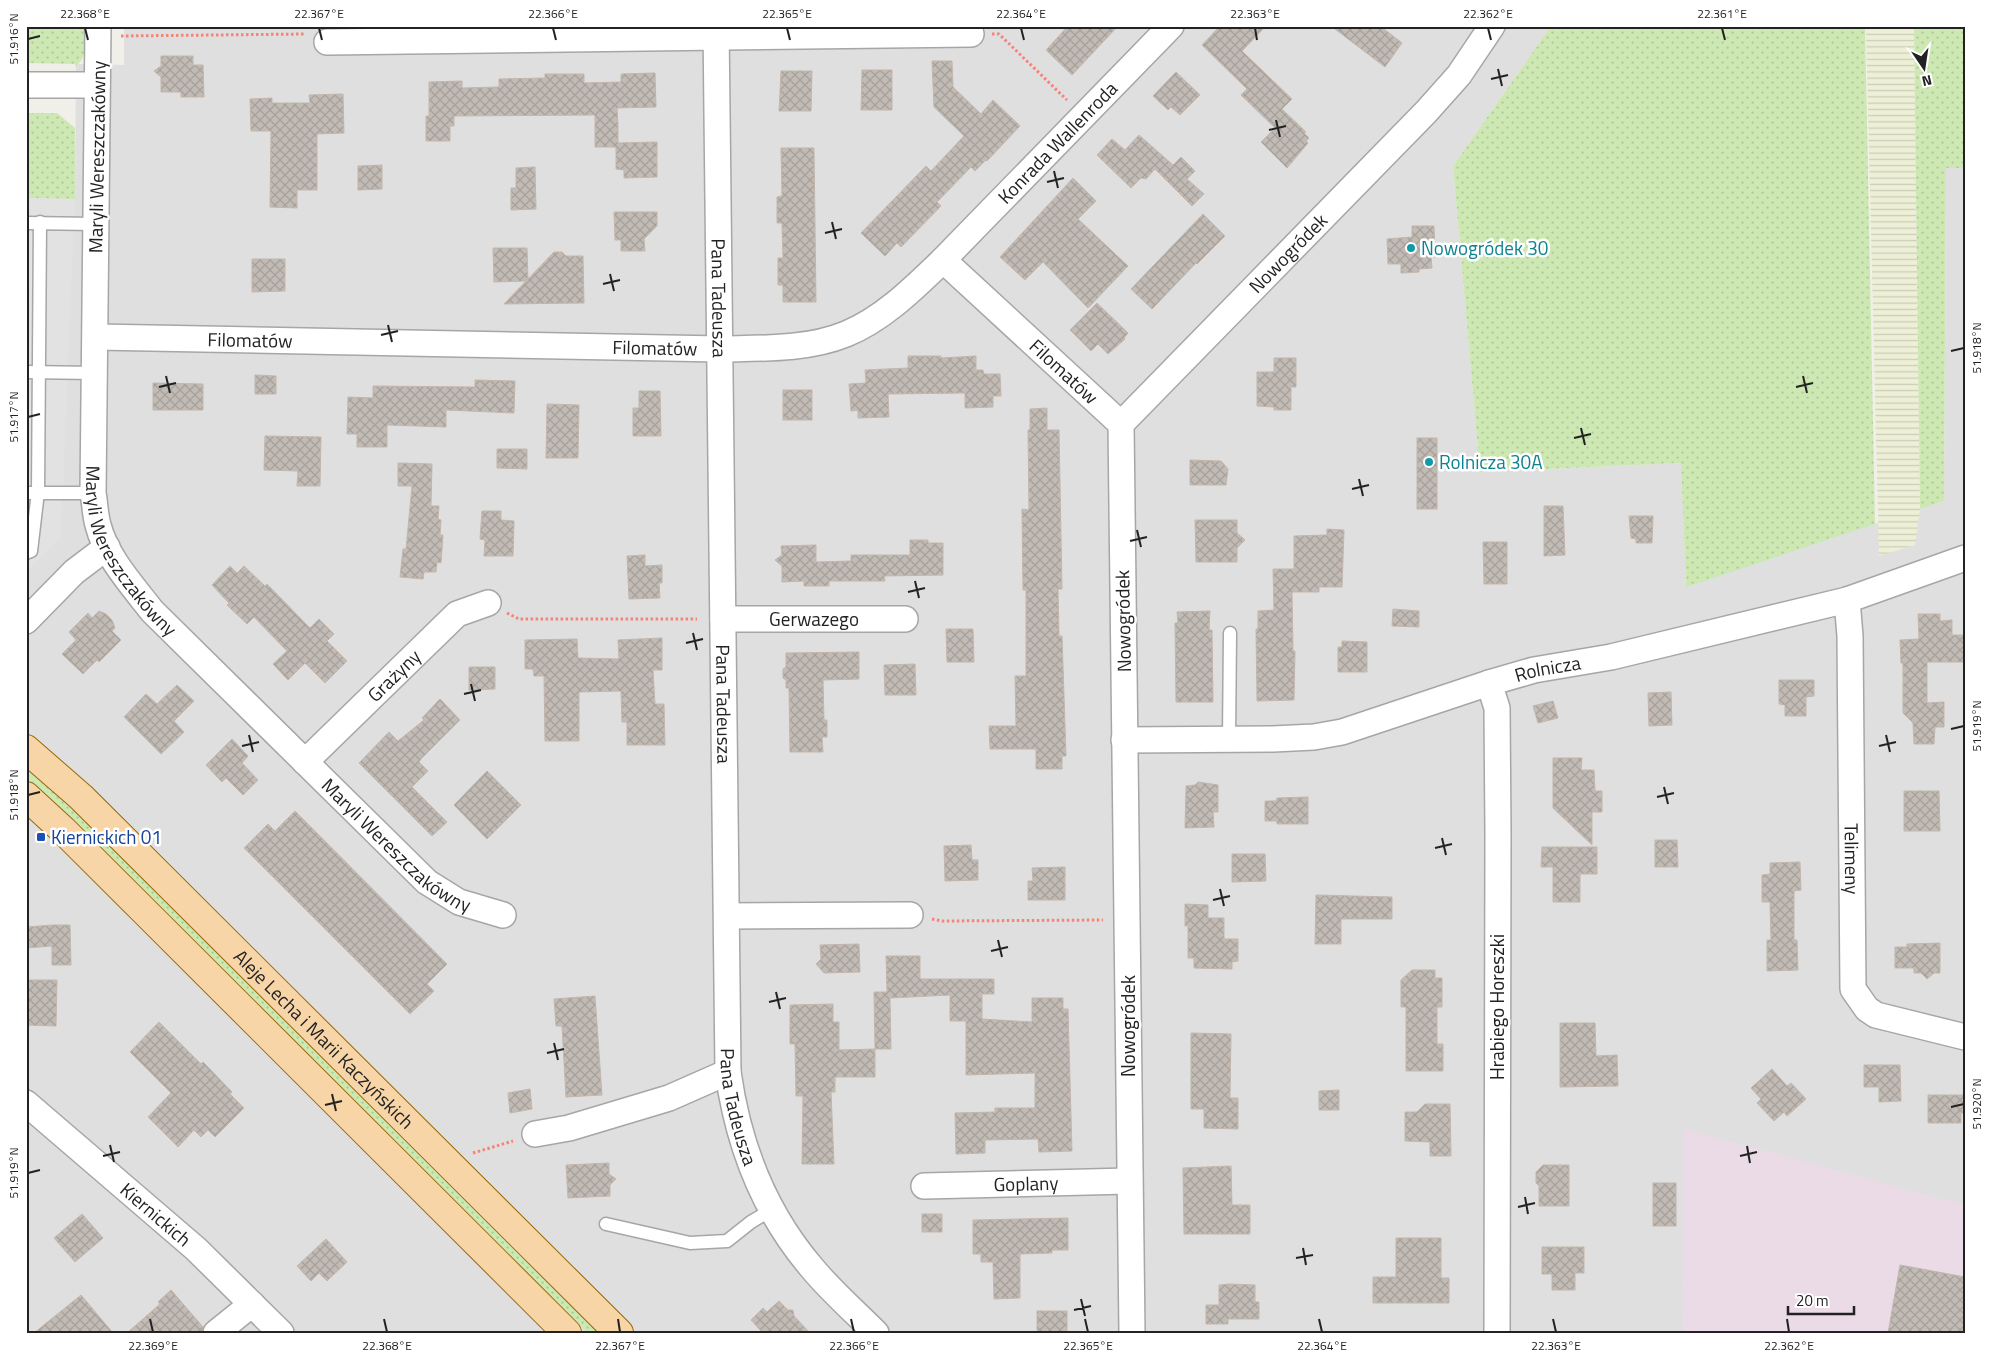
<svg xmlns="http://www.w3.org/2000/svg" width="1991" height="1359" font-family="'Titillium Web',sans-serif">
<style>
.residential{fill:#e0dfdf}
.industrial{fill:#eadbe7}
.farmland{fill:url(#farmland-rules)}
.grass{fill:url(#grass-dots)}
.parking{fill:#e2e2e2}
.building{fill:url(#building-cross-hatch);stroke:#c3b6ac}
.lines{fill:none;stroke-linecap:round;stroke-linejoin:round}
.lane-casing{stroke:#a6a6a6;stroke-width:15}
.street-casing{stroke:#a6a6a6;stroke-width:28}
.primary-casing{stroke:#996807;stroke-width:30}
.path{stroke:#f48477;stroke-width:3;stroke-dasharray:2.5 2.5;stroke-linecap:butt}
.lane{stroke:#fff;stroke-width:12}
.street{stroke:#fff;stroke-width:25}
.primary{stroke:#f8d5a7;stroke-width:28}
.ticks{fill:none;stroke:#222;stroke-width:2}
.culture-dot{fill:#0f9aa8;stroke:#fff;stroke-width:2}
.transit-dot{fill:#1a4fb4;stroke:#fff;stroke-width:2}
.labels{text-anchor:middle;stroke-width:5;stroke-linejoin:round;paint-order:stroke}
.street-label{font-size:19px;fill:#222;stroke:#fff}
.culture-label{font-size:19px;fill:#0d838f;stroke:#fff;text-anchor:start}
.transit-label{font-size:19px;fill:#164399;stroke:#fff;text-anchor:start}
.neatline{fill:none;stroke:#222;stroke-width:2}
.ticks-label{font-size:12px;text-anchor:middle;fill:#222}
</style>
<defs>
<pattern id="farmland-rules" width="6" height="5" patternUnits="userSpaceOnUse" patternTransform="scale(1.25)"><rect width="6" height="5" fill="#edefd6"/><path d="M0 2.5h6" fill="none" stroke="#cbcdb7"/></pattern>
<pattern id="grass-dots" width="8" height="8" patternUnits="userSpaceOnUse" patternTransform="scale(1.25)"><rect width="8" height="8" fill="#cde8b2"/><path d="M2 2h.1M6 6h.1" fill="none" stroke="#b0c799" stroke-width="1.8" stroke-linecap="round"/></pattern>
<pattern id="building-cross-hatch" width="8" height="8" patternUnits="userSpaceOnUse" patternTransform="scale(1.25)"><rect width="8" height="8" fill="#c2bbb5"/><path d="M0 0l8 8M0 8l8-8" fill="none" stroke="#a6a09b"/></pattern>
</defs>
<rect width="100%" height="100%" fill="#f1efe9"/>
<path class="residential" d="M124 26H1551L1453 166 1480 472 1681 463 1686 586 1944 501 1946 168H1965V1333H26V198L75 199 76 64 124 65Z"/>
<path class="industrial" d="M1684 1129 1965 1205V1333H1683Z"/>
<path class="farmland" d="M1866 26H1914L1920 509 1915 545 1879 556Z"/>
<g class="grass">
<path d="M26 26H88C87 43 87 55 76 67L75 64 26 63Z"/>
<path d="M1551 26H1865L1875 524 1686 587 1681 463 1480 472 1453 166Z"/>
<path d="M1914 26H1965V168H1946L1944 501 1920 509Z"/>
<path d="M26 113H57L75 128V199L26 198Z"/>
<path d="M26 765 49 784 602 1333H588L93 840 45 794 26 778Z"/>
</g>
<path class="parking" d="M26 198 75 199 61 538 26 573Z"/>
<g class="building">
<path d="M1068 26H1118L1072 75 1046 50Z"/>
<path d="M1220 26H1266L1242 51 1292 99 1282 109 1306 132 1304 133 1309 138 1306 141 1308 143 1287 168 1261 142 1275 128 1241 95 1247 89 1202 45Z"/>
<path d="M1331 26H1380L1402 43 1385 67Z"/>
<path d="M161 56H193V65H203L204 97H181V92H161V77L154 71 161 66Z"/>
<path d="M932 61H952L953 87 981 114 993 100 1020 126 987 161 986 160 975 171 971 167 937 202 941 206 901 247 897 243 885 256 861 233 926 166 931 171 964 136 934 107Z"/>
<path d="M862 70H892V110H861Z"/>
<path d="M781 71H812L811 111H779Z"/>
<path d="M1176 72 1200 95 1180 115 1171 107 1168 110 1153 96Z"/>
<path d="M655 73 656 107 617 108 618 125V143L657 142V177L624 178V170L616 169V147H595V115L454 116V126H450V141H426V116H429V82L462 81V88L499 87V79L545 78V74H584V83L621 82V74Z"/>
<path d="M343 94 344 133 317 134V190H297V208L270 207 271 131H251L250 99 272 98V103H310L309 95Z"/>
<path d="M1139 135 1173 165 1181 157 1195 171 1187 179 1204 194 1192 206 1155 169 1146 179 1141 178 1131 188 1097 155 1112 139 1125 150Z"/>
<path d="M781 148H814L816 302H783V285H778V258H783L782 223H777V197L782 196Z"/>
<path d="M382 165V189L358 190V166Z"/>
<path d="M535 167 536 209 511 210V188H516V168Z"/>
<path d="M1073 178 1096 201 1078 219 1128 266 1088 308 1043 262 1025 280 1000 257Z"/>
<path d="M614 212H657V226L644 239 645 251H621V240H615Z"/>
<path d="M1203 214 1225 236 1197 264 1196 263 1152 309 1131 289Z"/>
<path d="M1412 226H1434L1435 257H1431L1432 268 1419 269V272L1401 273V264H1388L1387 239 1412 237Z"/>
<path d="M493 248H527L528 279 554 252H562L566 256H583L584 303 504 304 526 281 494 282Z"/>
<path d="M252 259H285V291L252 292Z"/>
<path d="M1097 303 1128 333 1124 338 1125 339 1108 354 1098 344 1091 351 1070 330Z"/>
<path d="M908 356H941V358L976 356V370H983L984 374H1000L1001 396H993V407L965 408V393L888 394 889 417 858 418V410L851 411 849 384 866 383 865 370 908 368Z"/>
<path d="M1274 358H1296V387H1291V410H1274V407L1257 406V372H1274Z"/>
<path d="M255 375 276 376V394H255Z"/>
<path d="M475 380 515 381 514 413 446 410V427L387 425V447H357V434H347L348 397 373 398V386L475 387Z"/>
<path d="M153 383 203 384V410H153Z"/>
<rect x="783" y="390" width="29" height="30"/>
<path d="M639 391H660L661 436H633V408H639Z"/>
<path d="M547 404 579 405 578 458H546Z"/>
<path d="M1047 408V430H1059L1062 589H1058L1059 636H1062L1066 756H1062V769H1036V749H990L989 726H1016L1015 676H1026V590H1023L1022 509 1029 510 1028 430H1030V409Z"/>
<path d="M265 436 321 437 320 486H297L298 471 264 470Z"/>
<rect x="1417" y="438" width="20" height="71"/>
<path d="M497 449H527V469L497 468Z"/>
<path d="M1190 460 1221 461 1228 469 1226 485H1190Z"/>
<path d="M398 463 432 464 431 506H439L438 519 441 520 440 535H443L441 563 437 562 436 572H424L423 579 400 577 403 549H406L412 486H398Z"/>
<path d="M1544 506H1563L1565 555 1544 556Z"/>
<path d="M482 511H501V520L514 521 513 556H484L485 540 480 539Z"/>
<path d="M1629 516H1653L1652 543H1636V539L1631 538Z"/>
<path d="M1195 520H1237V533L1245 540 1237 548V562H1196Z"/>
<path d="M1327 529 1344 530 1342 587H1319V592H1292L1293 651H1295L1294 700 1257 701 1256 629H1258V611L1274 610 1273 569H1294V536L1327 535Z"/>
<path d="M910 540H928V543H943V575L884 576 885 581H829V586H804V581L782 582V566L775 560 782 555 781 546 816 545V562L851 561V555H910Z"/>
<path d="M1483 542H1507V584H1484Z"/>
<path d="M645 555V566L662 565V583H659L660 598 629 599 627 556Z"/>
<path d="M230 566 237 573 244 566 246 568 265 586 267 584 310 628 319 619 334 634 327 641 347 661 325 683 305 663 288 680 273 664 287 651 254 617 247 624 227 605 229 603 212 585Z"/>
<path d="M1393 609 1419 611V627L1392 626Z"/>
<path d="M99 611 106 614 112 620 115 628 112 631 121 640 99 662 97 660 83 674 62 654 76 640 69 632 88 613 92 618Z"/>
<path d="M1210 611 1209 630H1212L1213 702H1176L1175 623H1178L1177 612Z"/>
<path d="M1918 614H1940V621L1952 620V635H1964V662H1927V703L1944 702V727H1935L1934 744H1914L1913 723 1903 713V663H1901L1900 640 1919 639Z"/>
<path d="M946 629H973L974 662H947Z"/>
<path d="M662 638V670H653L655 704H664L665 745H627V722H622L621 691 579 692V741H545L544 676H534L533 669H525V640L577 639 578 658 619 659 618 640Z"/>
<path d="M1342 641 1367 642V672H1338V647H1342Z"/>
<path d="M859 652V679L823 680 824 720H827V737H822L823 752H790L789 688H786V680L783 678V669L786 667V653Z"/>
<path d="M915 664 916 695H885L884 665Z"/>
<path d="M469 667H495V689L469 690Z"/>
<path d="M1779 680H1814V696L1806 697V716H1785V705L1779 704Z"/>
<path d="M177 685 194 701 174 721 184 732 161 754 124 717 146 694 157 704Z"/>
<path d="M1671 692 1672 725 1649 726 1648 693Z"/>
<path d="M440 699 460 720 421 759 419 762 428 771 412 787 447 822 432 836 359 763 389 732 398 741 424 720 422 718Z"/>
<path d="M1553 701 1558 718 1538 723 1533 706Z"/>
<path d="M232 739 248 756 242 763 258 780 243 795 226 778 222 782 206 765Z"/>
<path d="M1553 758H1582L1581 770H1594L1595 791H1602V812H1592V845L1553 808Z"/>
<path d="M487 771 521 805 487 839 454 805Z"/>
<path d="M1198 782 1218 785V812H1213L1214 827 1185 828 1186 786 1195 785Z"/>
<path d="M1904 791H1939L1940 831H1904Z"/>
<path d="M1308 797V824H1277V821H1265V801H1276L1277 798Z"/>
<path d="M295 811 447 964 427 984 434 991 410 1014 244 848 268 824 275 831Z"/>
<path d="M1655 840H1677L1678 867H1655Z"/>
<path d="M971 845 972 860H978V880L945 881 944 846Z"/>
<path d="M1542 847H1597V874H1580V902H1553V867H1541Z"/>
<path d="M1232 854H1265L1266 881 1232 882Z"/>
<path d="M1800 862 1801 890 1794 891V940H1797L1798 970 1767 971V940H1771L1770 902H1762V875L1770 874V863Z"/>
<path d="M1065 867V900H1028V881H1033L1032 868Z"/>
<path d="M1316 895 1392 897V919H1341V944H1315Z"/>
<path d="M1185 904 1208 905V918H1224V939H1238V961L1232 962V969L1194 968V958H1188V926H1185Z"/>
<path d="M52 925H70L71 965H52V946L26 948V927Z"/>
<path d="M1940 943V973H1934L1927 979 1921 973H1914V968H1895V947H1907V944Z"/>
<path d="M859 944 860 972 824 973 816 964 821 959 820 945Z"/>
<path d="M886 956H920V979H994V994H982V1019L1032 1022V998H1063V1009H1068L1072 1151 1039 1152 1038 1139 985 1140V1153L956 1154 955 1113 995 1112V1108H1035V1073L966 1075V1021H950V995L890 998 891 1049H875L874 992H887Z"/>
<path d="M1412 970H1435V978H1442V1007H1437V1044H1443V1071H1406V1007H1401V980Z"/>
<path d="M26 980H57L56 1026 26 1025Z"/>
<path d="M595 996 602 1095 566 1097 562 1026H556L554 999Z"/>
<path d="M833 1004V1022H839V1050L875 1049V1077H835V1092H831L834 1164H802L803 1096H796L795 1044H790V1005Z"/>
<path d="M159 1022 201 1064 203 1062 232 1092 230 1094 244 1108 215 1137 208 1130 201 1137 194 1130 178 1147 148 1117 171 1093 130 1052Z"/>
<path d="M1560 1023H1595L1596 1056 1617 1055 1618 1086 1560 1087Z"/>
<path d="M1191 1033 1231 1034 1230 1098H1238V1129L1204 1128V1109H1191Z"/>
<path d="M1864 1065H1900L1901 1101 1879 1102V1087H1864Z"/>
<path d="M1772 1069 1787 1086 1791 1083 1806 1099 1787 1116 1784 1112 1774 1121 1757 1103 1761 1099 1751 1088Z"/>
<path d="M530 1089 532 1109 510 1113 508 1093Z"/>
<path d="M1339 1090V1110H1319V1091Z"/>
<path d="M1928 1095H1965V1113H1961V1123H1928Z"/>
<path d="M1425 1104H1450L1451 1156H1430V1142L1405 1141V1112H1417Z"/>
<path d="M609 1163V1174L616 1179 610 1185V1196L568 1198 566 1165Z"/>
<path d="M1543 1165H1569V1206H1539V1186L1536 1183V1172Z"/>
<path d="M1231 1166 1232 1205H1250V1234H1184L1183 1168Z"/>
<rect x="1653" y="1183" width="23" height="43"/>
<path d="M82 1214 103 1238 75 1262 54 1238Z"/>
<rect x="922" y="1214" width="20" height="18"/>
<path d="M1068 1218V1250H1052V1253L1020 1254V1298L994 1299 993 1262H981V1254H973V1220Z"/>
<path d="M1396 1238H1441V1278H1449V1303H1373V1277H1396Z"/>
<path d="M326 1239 347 1262 327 1281 319 1273 311 1281 297 1266Z"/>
<path d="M1542 1247H1584V1273H1575V1290H1552V1274H1542Z"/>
<path d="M1900 1265 1965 1277V1333H1888Z"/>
<path d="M1229 1284 1255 1285V1302H1259V1319H1228V1324H1206V1305H1219V1285Z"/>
<path d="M171 1290 203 1327 202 1333H127L160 1304 158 1302Z"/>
<path d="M81 1295 113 1333H34Z"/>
<path d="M779 1301 788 1310H793L794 1316 810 1333H763L751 1320 763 1308 767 1312Z"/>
<rect x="1037" y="1311" width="30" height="22"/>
</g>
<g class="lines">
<g class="lane-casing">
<g id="lane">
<path d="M26 223 95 224"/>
<path d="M26 372 95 373"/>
<path d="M26 493H93"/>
<path d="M26 553 31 551 38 492 40 222"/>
<path d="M1229 739 1230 633"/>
<path d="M606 1224 690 1243 727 1241 751 1222 771 1210"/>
</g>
</g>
<g class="street-casing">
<g id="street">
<path id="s1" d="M98 26 93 493C95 503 95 515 98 525 106 557 132 585 152 611L427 882 459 902 503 915"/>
<path id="s2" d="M716 26 728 1072C738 1144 764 1212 812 1268 831 1291 855 1312 876 1333"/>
<path d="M327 42 971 34"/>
<path d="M26 85H97"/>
<path id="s3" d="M943 260 1171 26"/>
<path id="s4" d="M96 337 720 349C761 348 807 350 846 334 883 319 914 288 943 260L1121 424"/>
<path id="s5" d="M1847 600 1850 636 1853 989 1867 1009 1876 1015 1965 1037"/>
<path id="s6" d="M723 619H905"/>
<path d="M26 621 74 572 107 547"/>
<path d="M1489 683 1497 708 1498 834 1497 1333"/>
<path id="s7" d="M1124 740 1273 739 1314 737 1342 732 1489 683 1534 670 1611 657 1847 600 1965 558"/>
<path id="s8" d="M305 762 457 614 488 603"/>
<path d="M727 916 910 915"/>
<path id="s9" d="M26 1103 196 1249 281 1333"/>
<path d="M535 1134 569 1128 669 1098 728 1072"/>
<path id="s10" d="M924 1186 1129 1181"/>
<path d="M216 1333 252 1304"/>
<path id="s11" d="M1132 1333 1121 424 1426 112 1459 75 1492 26"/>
</g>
</g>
<g class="primary-casing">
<g id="primary">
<path id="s12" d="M26 749 81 797 619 1333"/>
<path d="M26 796 63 830 567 1333"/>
</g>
</g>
<g class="path">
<path d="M992 34H999L1067 100"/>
<path d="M121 36 305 34"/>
<path d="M507 613 519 619H697"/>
<path d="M932 919 942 921 1103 920"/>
<path d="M473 1153 513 1141"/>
</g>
<use href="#lane" class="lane"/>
<use href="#street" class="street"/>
<use href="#primary" class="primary"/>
</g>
<path class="ticks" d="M85 28 88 40M319 28 322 40M553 28 556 40M787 28 790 40M1021 28 1024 40M1255 28 1257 40M1488 28 1491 40M1722 28 1725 40M28 39 40 36M1498 69 1502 86M1491 79 1508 75M1276 120 1280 137M1269 130 1286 126M1054 171 1058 188M1047 182 1064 178M832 222 836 239M825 233 842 229M610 274 614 291M603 284 620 280M388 325 392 342M381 335 398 331M1951 351 1964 348M166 376 170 393M1803 376 1807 393M159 387 176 383M1796 387 1813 383M28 417 40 414M1581 428 1585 445M1574 438 1591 434M1359 479 1363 496M1352 489 1369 485M1137 530 1141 547M1130 541 1147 537M915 581 919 598M908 592 925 588M693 633 697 650M686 643 703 639M471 684 475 701M464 694 481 690M1951 729 1964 726M249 735 253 752M1886 735 1890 752M242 746 259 742M1879 746 1896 742M1664 787 1668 804M28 795 40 792M1657 797 1674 793M1442 838 1446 855M1435 848 1452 844M1220 889 1224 906M1213 900 1230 896M998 940 1002 957M991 951 1008 947M776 992 780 1009M769 1002 786 998M554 1043 558 1060M547 1053 564 1049M332 1094 336 1111M325 1105 342 1101M1951 1107 1964 1104M110 1145 114 1162M1747 1146 1750 1163M103 1156 120 1152M1740 1156 1757 1152M28 1173 40 1170M1525 1197 1528 1214M1518 1207 1535 1203M1303 1248 1306 1265M1296 1258 1313 1255M1081 1299 1085 1316M1074 1310 1091 1306M150 1319 153 1332M384 1319 387 1332M618 1319 620 1332M851 1319 854 1332M1085 1319 1088 1332M1319 1319 1322 1332M1553 1319 1556 1332M1787 1319 1789 1332"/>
<g class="culture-dot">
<circle cx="1411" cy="248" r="5"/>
<circle cx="1429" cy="462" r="5"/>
</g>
<rect class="transit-dot" x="36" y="832" width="10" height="10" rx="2.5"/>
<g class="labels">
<g class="street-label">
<text dy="7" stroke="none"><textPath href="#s3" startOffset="164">Konrada Wallenroda</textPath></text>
<text transform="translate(97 157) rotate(-89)" y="7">Maryli Wereszczakówny</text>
<text dy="7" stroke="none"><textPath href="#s11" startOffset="1148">Nowogródek</textPath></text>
<text dy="7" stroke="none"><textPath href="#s2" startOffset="272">Pana Tadeusza</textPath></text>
<text dy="7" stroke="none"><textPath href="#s4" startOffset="154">Filomatów</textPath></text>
<text dy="7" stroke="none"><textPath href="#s4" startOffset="559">Filomatów</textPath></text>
<text dy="7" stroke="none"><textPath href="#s4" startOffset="1039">Filomatów</textPath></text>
<text dy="7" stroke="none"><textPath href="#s1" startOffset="536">Maryli Wereszczakówny</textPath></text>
<text dy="7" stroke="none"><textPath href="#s6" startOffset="91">Gerwazego</textPath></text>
<text transform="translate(1123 621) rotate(-91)" y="7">Nowogródek</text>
<text dy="7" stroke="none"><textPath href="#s7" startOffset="434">Rolnicza</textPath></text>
<text dy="7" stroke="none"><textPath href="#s8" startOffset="124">Grażyny</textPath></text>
<text dy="7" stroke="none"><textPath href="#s2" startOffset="678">Pana Tadeusza</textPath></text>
<text dy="7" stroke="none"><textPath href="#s1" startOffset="941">Maryli Wereszczakówny</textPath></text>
<text dy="7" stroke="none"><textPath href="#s5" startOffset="259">Telimeny</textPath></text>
<text transform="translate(1497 1007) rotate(-90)" y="7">Hrabiego Horeszki</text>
<text transform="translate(1128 1026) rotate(-90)" y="7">Nowogródek</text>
<text dy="7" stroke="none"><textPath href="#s12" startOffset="416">Aleje Lecha i Marii Kaczyńskich</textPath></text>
<text dy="7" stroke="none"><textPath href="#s2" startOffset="1082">Pana Tadeusza</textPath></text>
<text dy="7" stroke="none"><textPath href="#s10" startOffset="102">Goplany</textPath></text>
<text dy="7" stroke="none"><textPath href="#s9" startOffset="171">Kiernickich</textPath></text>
</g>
<g class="culture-label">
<text x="1421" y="255">Nowogródek 30</text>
<text x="1439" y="469">Rolnicza 30A</text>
</g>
<g class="transit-label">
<text x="51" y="844">Kiernickich 01</text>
</g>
</g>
<rect width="1991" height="1359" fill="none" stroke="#ffffff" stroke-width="55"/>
<g transform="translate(1924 68) rotate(167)" stroke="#ffffff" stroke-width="4" paint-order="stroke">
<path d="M0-4L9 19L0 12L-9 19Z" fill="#222222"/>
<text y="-8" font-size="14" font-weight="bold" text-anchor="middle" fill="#222222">N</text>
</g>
<path d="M1788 1306v8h66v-8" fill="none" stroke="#222222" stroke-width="2.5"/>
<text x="1796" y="1306" font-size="15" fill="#222222" stroke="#ffffff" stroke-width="4" paint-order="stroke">20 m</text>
<rect x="28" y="28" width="1936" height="1304" class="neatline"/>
<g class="ticks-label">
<text x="85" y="18">22.368°E</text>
<text x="319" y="18">22.367°E</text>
<text x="553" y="18">22.366°E</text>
<text x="787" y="18">22.365°E</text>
<text x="1021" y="18">22.364°E</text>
<text x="1255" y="18">22.363°E</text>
<text x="1488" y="18">22.362°E</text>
<text x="1722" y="18">22.361°E</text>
<text transform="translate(14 39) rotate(-90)" y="4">51.916°N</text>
<text transform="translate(1977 348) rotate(-90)" y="4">51.918°N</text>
<text transform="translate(14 417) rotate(-90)" y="4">51.917°N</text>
<text transform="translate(1977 726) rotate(-90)" y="4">51.919°N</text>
<text transform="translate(14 795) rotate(-90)" y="4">51.918°N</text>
<text transform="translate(1977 1104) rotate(-90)" y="4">51.920°N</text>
<text transform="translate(14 1173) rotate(-90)" y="4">51.919°N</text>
<text x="153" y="1350">22.369°E</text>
<text x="387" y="1350">22.368°E</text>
<text x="620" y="1350">22.367°E</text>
<text x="854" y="1350">22.366°E</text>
<text x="1088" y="1350">22.365°E</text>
<text x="1322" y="1350">22.364°E</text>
<text x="1556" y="1350">22.363°E</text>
<text x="1789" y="1350">22.362°E</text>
</g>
</svg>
